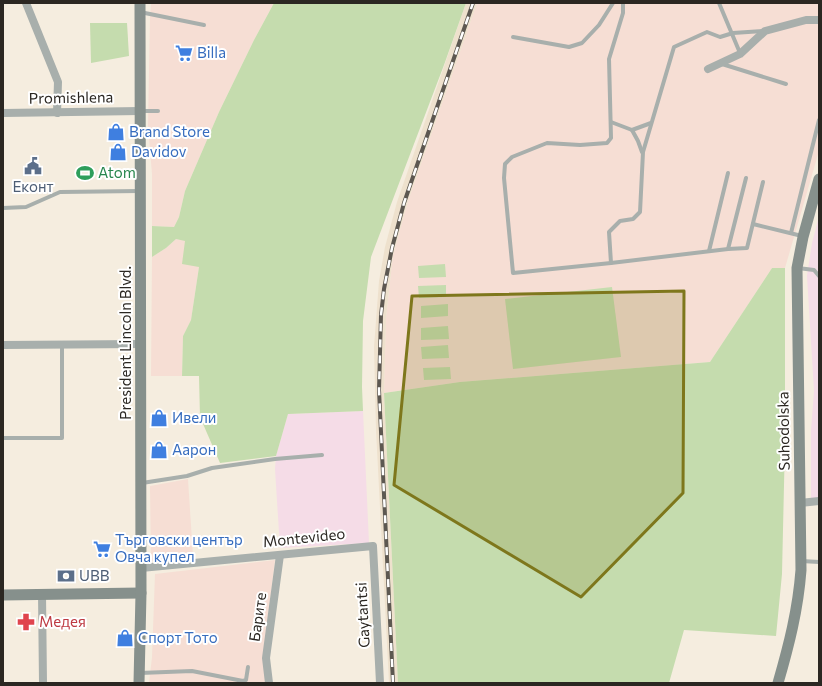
<svg xmlns="http://www.w3.org/2000/svg" width="822" height="686" font-family="Commissioner,sans-serif">
<style>
.commercial{fill:#f6ded4}
.industrial{fill:#f5dce7}
.built{fill:#eee1cd}
.green{fill:#c5dcae}
.lines{fill:none;stroke-linecap:round;stroke-linejoin:round}
.lane{stroke:#a8afac;stroke-width:4}
.street{stroke:#a8afac;stroke-width:8}
.secondary{stroke:#86908c;stroke-width:11}
.rail-casing{stroke:#5d5851;stroke-width:4}
.rail{stroke:#fff;stroke-width:2.5;stroke-dasharray:8;stroke-linecap:butt}
.marked{fill:#7e771c;fill-opacity:0.2;stroke:#7e771c;stroke-width:3;stroke-linejoin:round}
.labels{text-anchor:middle;stroke-width:4;stroke-linejoin:round;paint-order:stroke}
.shop-label{font-size:15px;fill:#366cbe;stroke:#fff;text-anchor:start}
.street-label{font-size:15px;fill:#2b2722;stroke:#fff}
.leisure-label{font-size:15px;fill:#27864d;stroke:#fff;text-anchor:start}
.service-label{font-size:15px;fill:#4e5e75;stroke:#fff}
.health-label{font-size:15px;fill:#be3a42;stroke:#fff;text-anchor:start}
</style>
<rect width="100%" height="100%" fill="#f5eddf"/>
<g class="commercial">
<path d="M151 3H274L254 40 219 112 185 191 179 217 174 227 152 226V174L148 126 150 17Z"/>
<path d="M477 3H819V151L785 268H772L710 362 460 382 384 393 386 318 393 255 408 201Z"/>
<path d="M176 239 186 241 199 267 191 320 183 336 182 376H151L152 257 166 248Z"/>
<path d="M188 479 193 556 151 561 150 486Z"/>
<path d="M275 560 265 641V683H149L152 657 155 574Z"/>
</g>
<g class="industrial">
<path d="M819 216V499H811V430L814 391 807 276 812 243Z"/>
<path d="M363 411 369 543 280 548 275 469 276 456 288 414Z"/>
</g>
<path class="built" d="M466 3H477L408 201 393 255 386 318 384 393 398 683H389L376 430 374 347 379 281 385 247 397 202Z"/>
<g class="green">
<path d="M274 3H466L444 65 371 257 363 321 362 387 363 411 288 414 276 456 220 463 200 417 199 376H182L183 336 191 320 199 267 182 264 185 241 176 239 166 248 152 257V226L174 227 179 217 185 191 219 112 254 40Z"/>
<path d="M90 23H127L129 56 91 63Z"/>
<path d="M445 264 446 277 419 278 418 266Z"/>
<path d="M772 268H785V441L782 574 776 636 684 630 669 683H398L384 393 460 382 710 362Z"/>
<path d="M446 285V297L419 298 418 286Z"/>
<path d="M612 287 621 357 513 369 505 299Z"/>
<path d="M448 304V316L421 318V306Z"/>
<path d="M448 326 449 339 421 340V328Z"/>
<path d="M448 345 449 358 422 359 421 347Z"/>
<path d="M450 367 451 379 424 380 423 368Z"/>
</g>
<g class="lines">
<g class="lane">
<path d="M623 3V13L609 59 611 138 607 143 580 145 547 143 512 157 505 164 504 178 513 273 611 263 728 249 746 178"/>
<path d="M719 3 740 53"/>
<path d="M140 12 204 25"/>
<path d="M513 37 569 47 582 43 599 25 613 3"/>
<path d="M722 64 786 84"/>
<path d="M140 111H158"/>
<path d="M611 122 632 130 638 141 642 152"/>
<path d="M632 130 651 123"/>
<path d="M3 208 26 207 60 192 139 191"/>
<path d="M753 224 802 236"/>
<path d="M791 233 819 120"/>
<path d="M728 249 747 248 763 182"/>
<path d="M709 251 728 173"/>
<path d="M611 263 609 232 620 221 633 219 640 212 643 152 674 47 707 32 720 37 733 33 763 31"/>
<path d="M798 268 814 270 819 276"/>
<path d="M3 438H62V345"/>
<path d="M142 483 187 476 212 468 275 459 322 455"/>
<path d="M801 561 819 562"/>
<path d="M140 673 192 671 243 681 246 680 248 667"/>
</g>
<g class="street">
<path d="M26 3 58 82 57 113"/>
<path d="M708 69 740 54 765 31 806 20H819"/>
<path d="M3 113 140 111"/>
<path d="M3 345 141 344"/>
<path d="M800 503 819 501"/>
<path d="M141 568 373 546 380 683"/>
<path d="M42 594 43 683"/>
<path d="M269 683 266 658 280 555"/>
</g>
<g class="secondary">
<path d="M3 595 141 593"/>
<path d="M139 683 141 593 140 3"/>
<path d="M778 683C789 645 798 610 801 570L797 268 803 237 819 179"/>
</g>
<g class="rail-casing">
<path id="rail" d="M393 683 379 390 381 315 384 289 392 248 404 203 473 3"/>
</g>
<use href="#rail" class="rail"/>
</g>
<path class="marked" d="M684 291 683 493 581 597 394 485 412 296Z"/>
<defs>
<g id="supermarket-bare" transform="scale(1.38)"><path d="M-6-5.5h2.5l.6 2H6L4.5 2H-2.5L-4.4-4H-6ZM-1.5 3.2a1.3 1.3 0 1 0 .1 0ZM3 3.2a1.3 1.3 0 1 0 .1 0Z" fill="#3f7fe0" stroke="#fff" stroke-width="2.5" paint-order="stroke"/></g>
<g id="shop-bare" transform="scale(1.38)"><path d="M-5-2.5h2.3a2.7 3.5 0 0 1 5.4 0H5L5.5 6h-11ZM-1.5-2.5h3a1.5 2.3 0 0 0-3 0Z" fill="#3f7fe0" stroke="#fff" stroke-width="2.5" paint-order="stroke"/></g>
<g id="civic-bare" transform="scale(1.38)"><path d="M-.6-6.5H3V-4.5H.6V-3L4-1V1h2V6H-6V1h2V-1L-.6-3ZM-1.2 2.5V6h2.4V2.5Z" fill="#5c6f8a" stroke="#fff" stroke-width="2.5" paint-order="stroke"/></g>
<g id="stadium-bare" transform="scale(1.38)"><path d="M0-5a6.5 5 0 1 0 0 10a6.5 5 0 1 0 0-10ZM-3.5-1.8h7v3.6h-7Z" fill="#2e9e5b" stroke="#fff" stroke-width="2.5" paint-order="stroke"/></g>
<g id="bank-bare" transform="scale(1.38)"><path d="M-6-4H6V4H-6ZM0-2.3a2.3 2.3 0 1 0 0 4.6a2.3 2.3 0 1 0 0-4.6Z" fill="#5c6f8a" stroke="#fff" stroke-width="2.5" paint-order="stroke"/></g>
<g id="pharmacy-bare" transform="scale(1.38)"><path d="M-2-6h4v4h4v4h-4v4h-4v-4h-4v-4h4Z" fill="#e0444e" stroke="#fff" stroke-width="2.5" paint-order="stroke"/></g>
</defs>
<g fill-rule="evenodd">
<use href="#supermarket-bare" x="184" y="53"/>
<use href="#shop-bare" x="116" y="132"/>
<use href="#shop-bare" x="118" y="152"/>
<use href="#civic-bare" x="33" y="166"/>
<use href="#stadium-bare" x="85" y="173"/>
<use href="#shop-bare" x="159" y="418"/>
<use href="#shop-bare" x="159" y="450"/>
<use href="#supermarket-bare" x="102" y="549"/>
<use href="#bank-bare" x="66" y="576"/>
<use href="#pharmacy-bare" x="26" y="622"/>
<use href="#shop-bare" x="125" y="638"/>
</g>
<g class="labels">
<g class="shop-label">
<text x="197" y="58">Billa</text>
<text x="129" y="137">Brand Store</text>
<text x="131" y="157">Davidov</text>
<text x="172" y="423">Ивели</text>
<text x="172" y="455">Аарон</text>
<text x="115" y="545">Търговски център<tspan x="115" dy="17">Овча купел</tspan></text>
<text x="138" y="643">Спорт Тото</text>
</g>
<g class="street-label">
<text transform="translate(71 98) rotate(-1)" y="5">Promishlena</text>
<text transform="translate(126 343) rotate(-90)" y="5">President Lincoln Blvd.</text>
<text transform="translate(784 431) rotate(-91)" y="5">Suhodolska</text>
<text transform="translate(304 538) rotate(-6)" y="5">Montevideo</text>
<text transform="translate(363 615) rotate(-93)" y="5">Gaytantsi</text>
<text transform="translate(258 617) rotate(-82)" y="5">Барите</text>
</g>
<g class="leisure-label">
<text x="98" y="178">Atom</text>
</g>
<g class="service-label">
<text x="33" y="192">Еконт</text>
<text x="79" y="581" text-anchor="start">UBB</text>
</g>
<g class="health-label">
<text x="39" y="627">Медея</text>
</g>
</g>
<rect width="822" height="686" fill="none" stroke="#2b2722" stroke-width="8"/>
</svg>
